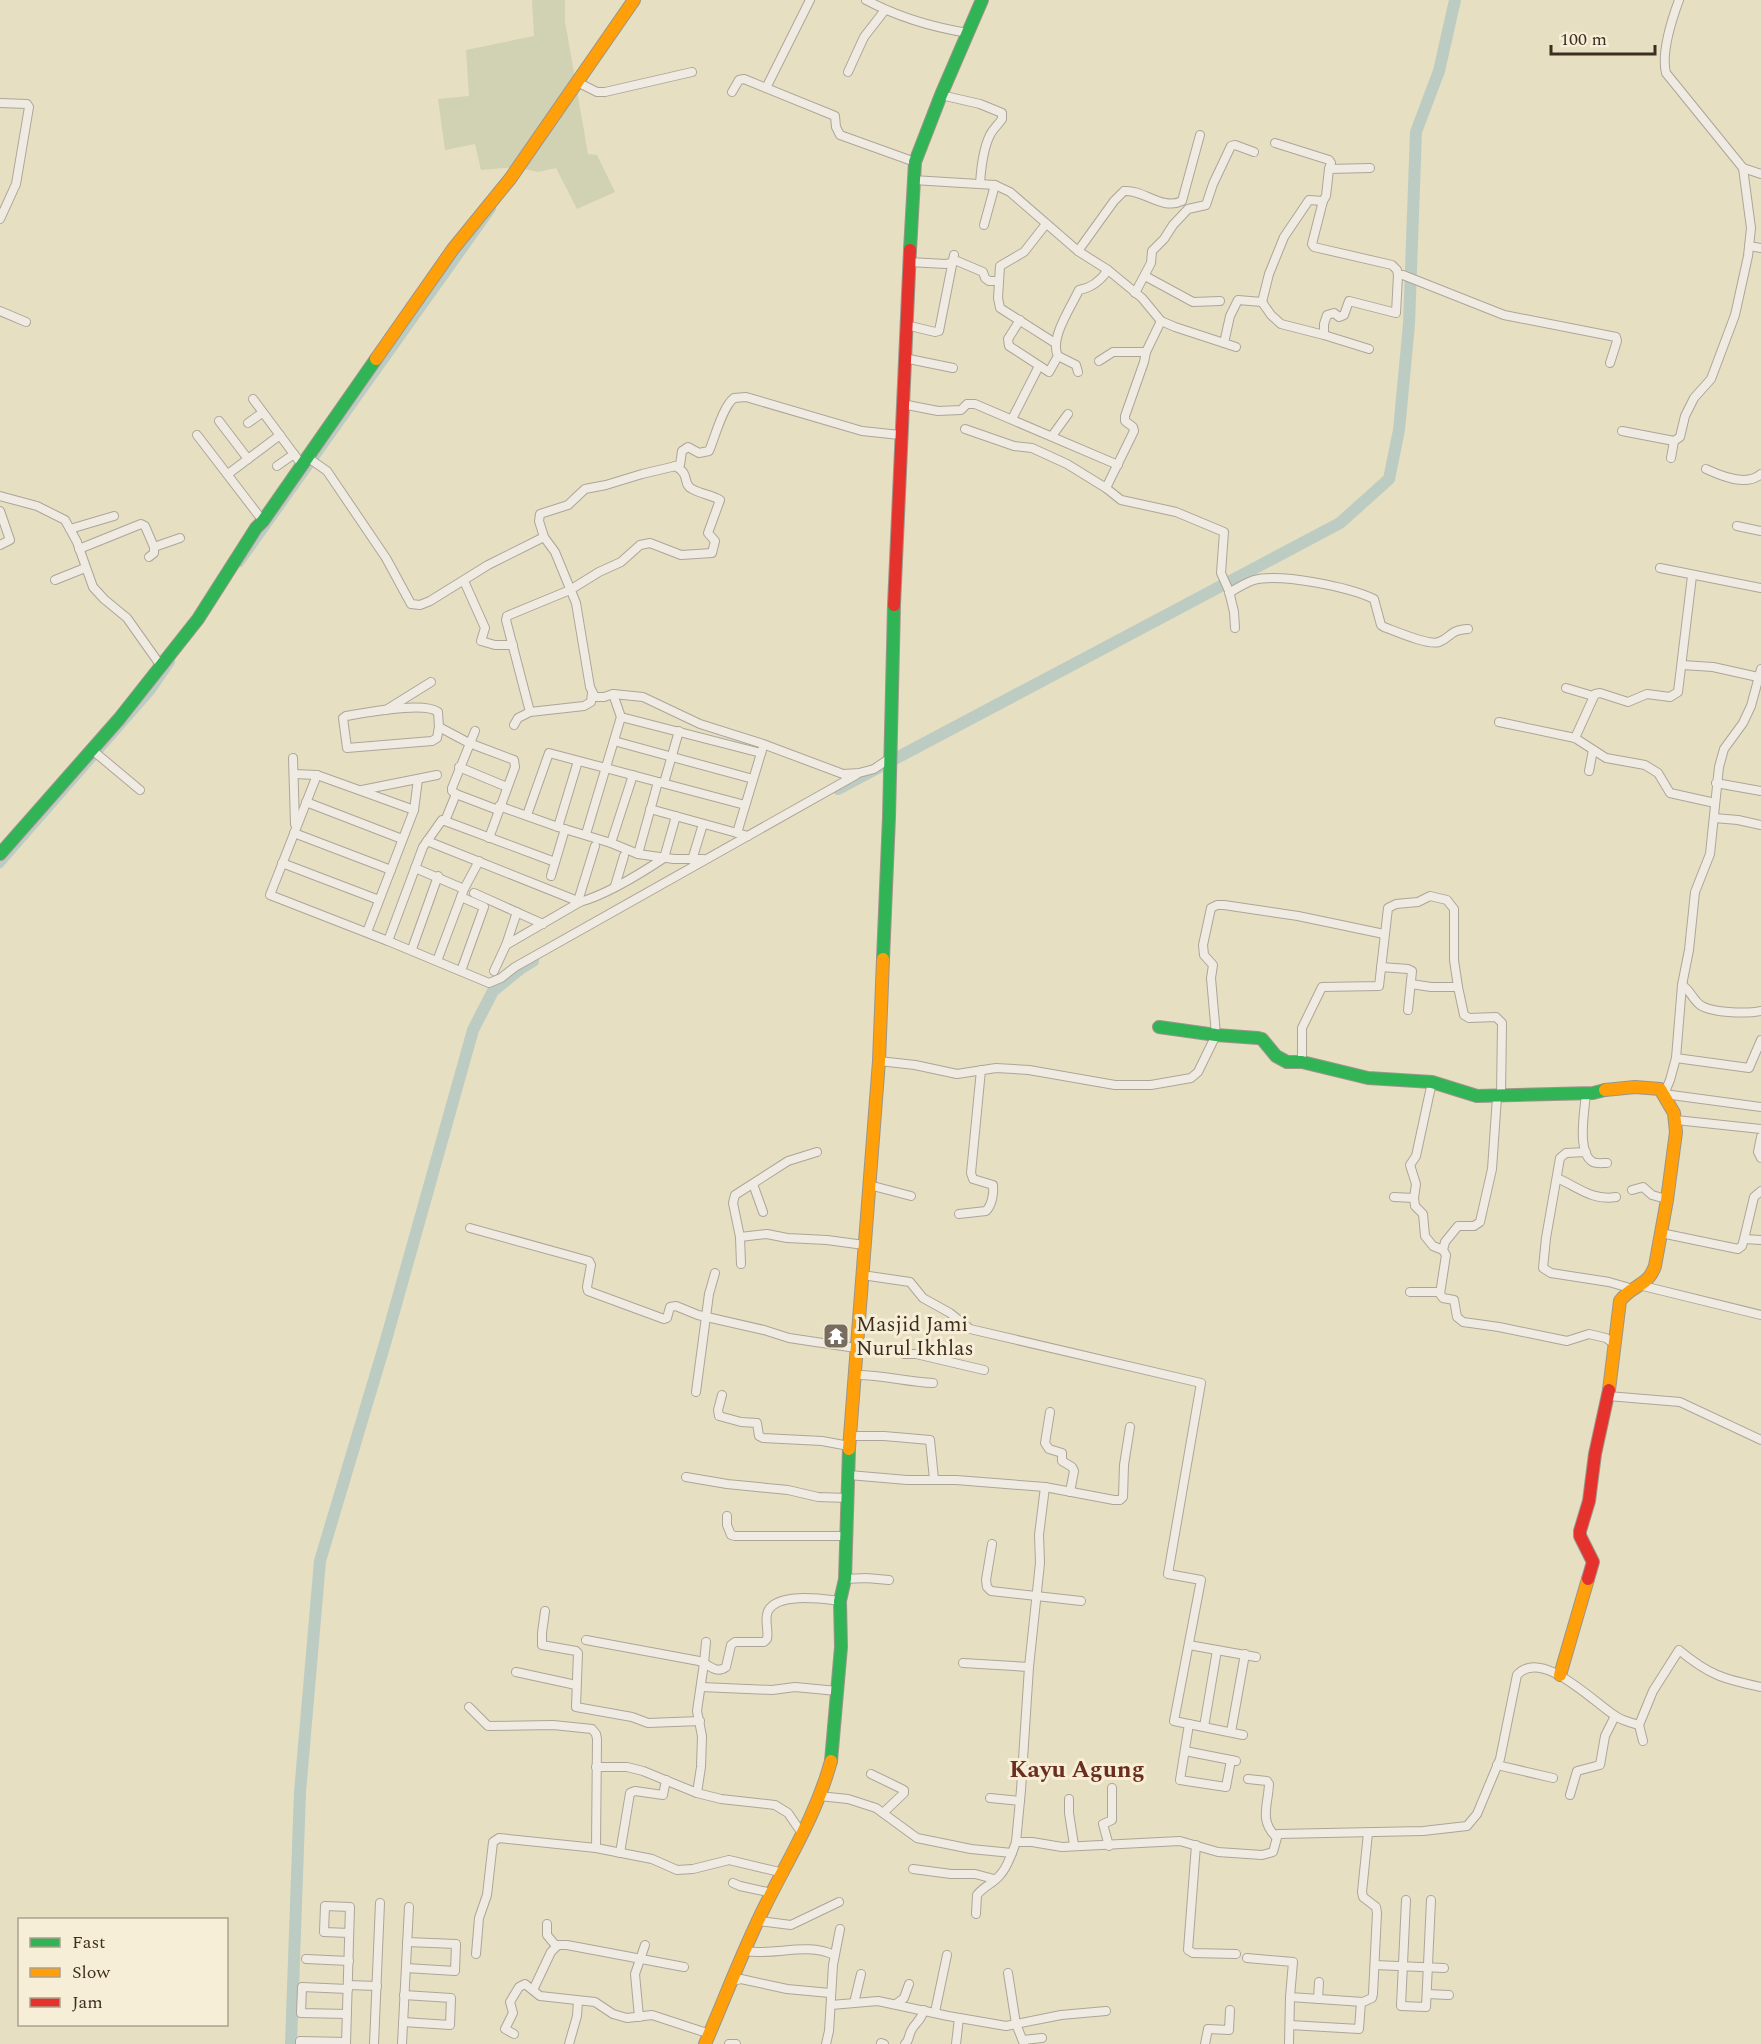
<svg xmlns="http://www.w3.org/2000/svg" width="1761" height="2044" font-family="Spectral,serif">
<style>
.farmland{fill:#e6dfc2;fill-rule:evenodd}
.cemetery{fill:#d1d1b3}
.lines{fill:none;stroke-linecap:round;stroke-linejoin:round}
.canal{stroke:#bcccc2;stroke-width:8}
.river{stroke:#bcccc2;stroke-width:12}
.street-casing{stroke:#ada599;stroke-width:10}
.fast-casing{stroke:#9c958a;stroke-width:14}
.slow-casing{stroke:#9c958a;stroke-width:14}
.jam-casing{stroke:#9c958a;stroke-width:14}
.street{stroke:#efebe3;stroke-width:8}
.fast{stroke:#30b455;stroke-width:12}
.slow{stroke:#ff9f0a;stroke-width:12}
.jam{stroke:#e5322d;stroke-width:12}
.labels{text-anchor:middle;stroke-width:6;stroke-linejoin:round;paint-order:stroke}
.poi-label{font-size:21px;fill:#3d2e20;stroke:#f7eed8;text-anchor:start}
.quarter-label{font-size:24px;font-weight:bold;fill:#6b2e1e;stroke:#f7eed8}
</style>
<rect width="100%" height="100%" fill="#e7e0d1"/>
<path class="farmland" d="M0 0H1761V2044H0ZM20 1920H226V2024H20Z"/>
<path class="cemetery" d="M532 0H565V21L588 154 597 155 615 192 577 209 556 168 538 172 516 167 481 170 475 144 445 150 438 99 469 96 466 50 534 36Z"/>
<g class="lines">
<g class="canal">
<path d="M240 563 492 209"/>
<path d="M0 864 152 690 171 662"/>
</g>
<g class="river">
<path d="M838 789 1340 523 1389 479 1399 430 1409 324 1416 132 1439 71 1455 0"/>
<path d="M291 2044 300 1792 320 1561 386 1340 473 1030 493 991 520 969 533 961"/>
</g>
<g class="street-casing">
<g id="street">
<path d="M866 0C898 17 931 27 968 33"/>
<path d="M1679 0C1672 19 1661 53 1666 73L1743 168 1761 174"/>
<path d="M848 72 864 37 885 10"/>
<path d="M579 83 597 92H605L692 72"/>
<path d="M766 88 810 0"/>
<path d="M732 92 739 80 744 79 835 116 836 127 840 135 915 162"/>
<path d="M941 95 980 104 1002 113V119C998 125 993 129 990 135 983 149 981 168 980 184"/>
<path d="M0 103 27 104 29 107 16 184 0 219"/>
<path d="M1275 143 1329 160 1331 163 1329 169"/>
<path d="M913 180 995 185 1010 192 1078 251 1108 270 1142 298 1161 321 1175 327 1236 347"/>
<path d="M1323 201 1312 244 1314 247 1392 265 1397 270 1398 275"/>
<path d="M1046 224 1024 252 1000 266 998 298 1000 308 1055 343"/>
<path d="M984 225 995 185"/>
<path d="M1749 246 1761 248"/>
<path d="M1078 251 1114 201 1124 191C1143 189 1162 211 1182 201L1200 135"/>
<path d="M909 262 946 264 957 261 983 272 985 278 989 281H999"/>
<path d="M1145 276 1193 302 1220 301"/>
<path d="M1135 293 1151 263 1152 251 1164 239 1173 225 1188 209 1206 205 1213 184 1231 146 1235 145 1254 152"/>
<path d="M1262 302 1271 315 1281 324 1324 335V324L1327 315 1334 313 1339 317 1344 315 1349 301 1396 313 1398 275H1403L1504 315 1616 337 1617 341 1610 363"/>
<path d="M0 311 26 322"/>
<path d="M1020 320 1008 339 1009 346 1049 372 1058 356C1049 339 1071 307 1079 290 1092 288 1101 280 1108 270"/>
<path d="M1161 321 1146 352 1144 362 1125 416V421L1133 427 1134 431 1106 488 1121 500 1176 512 1224 532 1221 573 1229 591 1234 612 1235 628"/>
<path d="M906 325 935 332 939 331 954 255"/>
<path d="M1324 335 1369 349"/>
<path d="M1224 343 1230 316 1238 300 1262 302 1269 274 1284 237 1309 200 1323 201 1326 196 1329 169 1370 168"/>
<path d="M1058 356 1076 365 1078 372"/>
<path d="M904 358 953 368"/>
<path d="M1099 361 1113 352H1146"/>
<path d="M253 399 302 465"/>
<path d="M902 404 938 411 961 410 967 404H975L1118 465"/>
<path d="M1012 419 1039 366"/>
<path d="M219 421 248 459"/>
<path d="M248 423 262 413"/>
<path d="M965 429 1014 446 1032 448 1067 464 1106 488"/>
<path d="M1622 431 1674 441"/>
<path d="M197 435 263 521"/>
<path d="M1052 436 1068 414"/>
<path d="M307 457 327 471 386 558 411 604 420 605 430 601 488 565 544 537 555 552 576 603 590 687 595 697H604L613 694 643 697 700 724 763 744 843 774 859 773 874 769 890 758"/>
<path d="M1671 458 1674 441 1680 437 1685 416 1694 398 1711 379 1735 315 1748 256 1751 228 1743 168"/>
<path d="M277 466 294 454"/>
<path d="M1706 469C1721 476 1747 487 1761 474"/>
<path d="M228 474 280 435"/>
<path d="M0 496 37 506 65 520 77 542 93 587 104 599 127 618 161 666"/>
<path d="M0 511 10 540 0 545"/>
<path d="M1737 526 1761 531"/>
<path d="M70 529 114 516"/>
<path d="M544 537 539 521 540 514 568 505 585 489 606 485 642 474 680 465 682 451 688 447 699 453 709 451C715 437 723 406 734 398L746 397 862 431 900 435"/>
<path d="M154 547 180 538"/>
<path d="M79 549 141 524 145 526 154 547V553L149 557"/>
<path d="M1660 568 1761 588"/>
<path d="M55 580 85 568"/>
<path d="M464 581 485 628 481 641 495 645H513"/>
<path d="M1229 593C1237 588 1245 583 1254 580 1281 573 1349 587 1374 599L1381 625 1384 627C1395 631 1429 646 1439 642 1452 637 1449 630 1468 629"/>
<path d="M1682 665 1713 667 1758 677"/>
<path d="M1761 669 1751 706 1743 723 1724 749 1719 767 1710 854 1695 892 1689 950 1682 985 1676 1058 1670 1080 1664 1094 1761 1107"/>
<path d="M1566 688 1593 696"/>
<path d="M613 694 621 717 761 753"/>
<path d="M386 710 431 682"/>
<path d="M530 712 584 706 591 702 592 693"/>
<path d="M1499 722 1575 738 1606 758 1645 765 1658 773 1670 793 1715 803"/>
<path d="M514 725 518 718 530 712 506 620 507 616 570 590 599 572 621 562 640 545 650 543 681 555 712 553 715 541 708 533 720 500C712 495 701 494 692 489 682 484 691 474 675 466"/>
<path d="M439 727 437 738 432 741 347 748 343 718 346 716C365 713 424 701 438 712L439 727 469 743 514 760 515 767 489 838"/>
<path d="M475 731 452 788V791L456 794 445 821 442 820 423 847 388 941 489 983 501 978 515 967 856 775"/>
<path d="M1575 738 1595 694 1600 693 1628 702 1647 694 1670 697 1678 692 1692 576"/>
<path d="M614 741 753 779"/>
<path d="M91 749 140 790"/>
<path d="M293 758 295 824"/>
<path d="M459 767 507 787"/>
<path d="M1589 771 1593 750"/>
<path d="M294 774 317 775 414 810"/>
<path d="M317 775 270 895 388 941"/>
<path d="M664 783 679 731"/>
<path d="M1716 783 1761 791"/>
<path d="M362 790 437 775"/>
<path d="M456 794 498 810"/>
<path d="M306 802 402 839"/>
<path d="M499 806 558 827 611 843 638 854 674 859H703"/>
<path d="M650 809 748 836"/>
<path d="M527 815 549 753 745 805"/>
<path d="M1714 818 1738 820 1761 825"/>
<path d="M445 821 555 862"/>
<path d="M558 827 578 761"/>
<path d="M294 833 391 870"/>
<path d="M737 833 762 750"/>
<path d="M586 834 621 717"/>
<path d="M427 841 580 902"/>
<path d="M611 843 633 775"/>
<path d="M638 854 658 782"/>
<path d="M692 860 703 824"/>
<path d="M282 863 379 900"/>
<path d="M415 868 464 889"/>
<path d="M551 876 565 829"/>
<path d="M615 886 624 856"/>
<path d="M474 893 543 924"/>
<path d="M461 897 484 907 461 971"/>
<path d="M578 901 595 846"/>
<path d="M367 932 414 810 418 779"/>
<path d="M506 945 580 902C608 894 640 874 664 858L676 816"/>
<path d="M412 949 438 876"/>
<path d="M437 961 464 889 479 861"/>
<path d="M1381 967 1408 969 1412 971 1408 1010"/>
<path d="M494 971 506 945 517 912"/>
<path d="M1411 984 1431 987H1458"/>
<path d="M1682 985C1690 990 1692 998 1699 1004 1709 1013 1747 1014 1761 1011"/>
<path d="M1676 1058 1749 1068 1761 1040"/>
<path d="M879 1061 915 1065 957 1074 996 1068 1029 1070 1115 1085H1151L1191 1078 1198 1072 1216 1035 1211 978 1213 965 1204 955 1203 945 1211 908 1217 905H1224L1298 916 1384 934"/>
<path d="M1302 1062V1028L1322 987 1379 986 1388 908 1396 904 1418 902 1430 896 1447 900 1450 904 1454 909V960L1458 987 1464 1015 1469 1018 1496 1017 1502 1023 1501 1096"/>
<path d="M1432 1082 1416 1156 1410 1165 1416 1184 1414 1198 1415 1206 1423 1214 1425 1236 1433 1246 1443 1250"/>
<path d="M1586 1093C1585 1109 1576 1153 1593 1162 1597 1164 1603 1163 1607 1163"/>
<path d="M1497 1097 1492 1169 1480 1222 1474 1226H1458L1445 1242 1443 1250 1446 1255 1440 1294 1443 1298 1454 1300 1457 1317 1463 1322 1499 1327 1567 1341 1589 1334 1606 1338 1613 1343"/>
<path d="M1676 1120 1761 1129"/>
<path d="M1761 1137 1758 1152 1761 1158"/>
<path d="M1586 1152 1566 1153 1560 1158 1546 1238 1543 1268 1551 1273 1609 1282 1633 1289"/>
<path d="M1557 1178C1578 1187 1592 1201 1616 1197"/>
<path d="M753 1184 763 1212"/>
<path d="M869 1185 911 1196"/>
<path d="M1632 1190 1643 1187 1652 1195 1666 1199"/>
<path d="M1394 1197 1414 1198"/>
<path d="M959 1214 986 1211C992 1205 994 1193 993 1185L973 1179 971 1173 981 1070"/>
<path d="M470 1228 589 1261 591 1265 587 1287 588 1291 664 1319 667 1318 670 1307 676 1306 698 1315 764 1330 789 1338 856 1348 893 1349 904 1354H916L984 1370"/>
<path d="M1661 1233 1738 1249 1742 1246 1744 1239 1761 1240"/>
<path d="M740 1237 767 1234 787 1238 827 1240 864 1245"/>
<path d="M1744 1239 1754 1197 1761 1191"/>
<path d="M741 1264 740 1237 733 1203 735 1195 788 1161 817 1152"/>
<path d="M862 1275 910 1282 923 1298 950 1313 970 1329 1201 1383 1168 1574 1201 1580 1174 1721 1243 1735"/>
<path d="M1639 1285 1761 1315"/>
<path d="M1410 1292H1440"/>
<path d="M854 1375C880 1374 906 1382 933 1383"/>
<path d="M696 1392 709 1294 715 1273"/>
<path d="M722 1395 718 1410 719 1416 741 1422 757 1423 759 1436 763 1438 822 1441 849 1446"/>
<path d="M1608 1396 1680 1402 1761 1440"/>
<path d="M1050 1412 1045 1443 1049 1449 1062 1453V1461L1072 1467 1074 1471 1070 1492"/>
<path d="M849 1436H884L930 1440 934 1479"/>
<path d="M849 1475 907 1480H956L1045 1487 1114 1500H1120L1123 1497 1124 1465 1130 1427"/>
<path d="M686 1477 727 1484 788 1490 818 1497 848 1498"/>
<path d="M727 1516V1525L731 1535 735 1536H847"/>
<path d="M992 1544 986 1580 987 1587 991 1591 1081 1601"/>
<path d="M845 1579 866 1578 889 1580"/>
<path d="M545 1611 542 1633V1645L576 1651 578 1653 576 1707 632 1717 648 1723 700 1721"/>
<path d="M586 1640 699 1661 704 1663 697 1711 702 1736 701 1767 697 1793 721 1799 775 1805 788 1813 801 1832"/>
<path d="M706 1642 704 1663C712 1668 718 1673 726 1667L731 1645 735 1642H764L767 1639C769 1630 764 1620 768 1611 778 1592 823 1599 840 1601"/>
<path d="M1189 1645 1256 1657"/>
<path d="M963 1663 1029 1667"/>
<path d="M516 1672 576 1685"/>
<path d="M701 1687 772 1690 795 1687 837 1691"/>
<path d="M469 1707 488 1726 553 1725 592 1729 596 1734 597 1739 596 1848"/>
<path d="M1189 1724 1180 1780 1226 1787 1231 1760"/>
<path d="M1639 1725 1653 1691 1679 1650C1709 1675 1723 1679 1761 1687"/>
<path d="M1204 1727 1217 1650"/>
<path d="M1231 1732 1245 1654"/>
<path d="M1185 1751 1236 1761"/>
<path d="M1497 1765 1553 1778"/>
<path d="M596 1767H627L643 1771 697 1793"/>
<path d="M871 1774 904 1790V1793L883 1813"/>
<path d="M1248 1779 1267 1781 1269 1784C1268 1806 1259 1820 1276 1837"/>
<path d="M1570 1795 1577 1771 1600 1765 1605 1736 1615 1716"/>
<path d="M819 1796 848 1799 876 1808 917 1838 971 1849 1012 1853 1016 1842 1021 1790 1029 1667 1040 1563 1039 1535 1045 1487"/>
<path d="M990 1798 1020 1801"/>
<path d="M1069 1799V1813L1074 1845"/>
<path d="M1016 1842H1032L1062 1847 1180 1841 1218 1852 1262 1855 1273 1852 1278 1834 1423 1831 1467 1826 1477 1814 1500 1759 1517 1675C1542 1647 1595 1704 1617 1717 1624 1721 1632 1723 1639 1725L1643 1741"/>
<path d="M1196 1845 1188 1950 1193 1953 1236 1954"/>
<path d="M1109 1846 1103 1824 1112 1820V1788"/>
<path d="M620 1853 630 1793 635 1791 663 1795 666 1780"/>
<path d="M913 1869 951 1874H975L994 1879"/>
<path d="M733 1883 740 1886 772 1893"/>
<path d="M1406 1900 1401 2006 1426 2007 1431 1900"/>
<path d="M976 1914 977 1895C984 1886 994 1883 1000 1875 1006 1869 1009 1860 1012 1853"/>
<path d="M759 1921 791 1925 839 1902"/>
<path d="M547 1924V1935L556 1946"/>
<path d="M745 1951C775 1956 806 1942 834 1955"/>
<path d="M476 1954 479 1918 487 1895 493 1842 499 1838 596 1848 652 1859 677 1870 693 1869 729 1860 784 1873"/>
<path d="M1247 1958 1293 1962 1290 1997 1363 2002 1372 1998 1373 1994 1377 1913 1376 1907 1363 1897 1362 1892 1368 1833"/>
<path d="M306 1959 349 1961"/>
<path d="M1375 1965 1444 1968"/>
<path d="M406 1968 455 1971 456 1944 407 1942"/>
<path d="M1008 1973 1016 2024 1024 2044"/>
<path d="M733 1981 741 1979 787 1989 830 1993"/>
<path d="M348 1985 377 1986"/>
<path d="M533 1990 551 1952 558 1945H567L684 1967"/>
<path d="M1427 1994 1449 1995"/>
<path d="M1318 1999 1319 1982"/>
<path d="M854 2003 861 1974"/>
<path d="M896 2004 904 1998 909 1984"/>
<path d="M831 2005 878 2001 948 2016 1006 2026 1061 2015 1106 2011"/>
<path d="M935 2012 947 1955"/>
<path d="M347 2014 301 2013 302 1987 348 1989"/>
<path d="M639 2017 635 1974 645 1945"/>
<path d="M403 2022 450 2025 451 1998 404 1995"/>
<path d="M1290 2025 1359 2029 1361 2002"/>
<path d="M514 2034 505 2029 513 2013 510 2002 519 1987 525 1984 540 1996 595 2002 613 2014 627 2018 652 2015 710 2034"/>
<path d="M1023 2040 1042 2038"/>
<path d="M881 2043 884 2044"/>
<path d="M300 2044V2041L346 2042"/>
<path d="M346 2044 350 1907 325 1906 324 1932 349 1933"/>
<path d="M374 2044 380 1903"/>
<path d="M402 2044 409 1907"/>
<path d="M569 2044 577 2016 578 2001"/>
<path d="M729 2044H736"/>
<path d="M826 2044 829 2031 833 1965 840 1929"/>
<path d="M905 2044C910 2039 908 2037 911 2031 915 2022 920 2023 924 2010"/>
<path d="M956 2044 959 2018"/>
<path d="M1205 2044 1208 2029 1229 2030 1230 2010"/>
<path d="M1289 2044 1290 1997"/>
</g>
</g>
<g class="fast-casing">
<g id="fast">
<path d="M910 250 915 162 941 95 982 0"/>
<path d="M0 854 119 719 198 619 256 528 263 521 376 359"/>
<path d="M883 959 889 817 894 605"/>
<path d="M1159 1027 1216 1035 1258 1038 1262 1039 1276 1056 1287 1062H1302L1368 1078 1432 1082 1477 1096 1593 1093 1605 1090"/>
<path d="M831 1761 841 1647 840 1601 845 1579 849 1449"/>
</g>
</g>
<g class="slow-casing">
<g id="slow">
<path d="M376 359 453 249 510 179 634 0"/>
<path d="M1605 1090 1635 1087 1660 1089 1674 1113 1676 1132 1667 1200 1655 1266C1648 1287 1631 1285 1620 1301L1609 1390"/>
<path d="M849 1449 879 1061 883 959"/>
<path d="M1560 1675 1588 1579"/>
<path d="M705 2044C725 1998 743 1950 765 1906 789 1858 817 1813 831 1761"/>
</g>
</g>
<g class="jam-casing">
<g id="jam">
<path d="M894 605 910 250"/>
<path d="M1588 1579 1593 1562 1580 1536V1531L1589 1501 1595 1454 1609 1390"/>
</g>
</g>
<use href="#street" class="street"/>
<use href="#fast" class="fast"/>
<use href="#slow" class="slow"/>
<use href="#jam" class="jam"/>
</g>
<defs>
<g id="temple-square" transform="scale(1.35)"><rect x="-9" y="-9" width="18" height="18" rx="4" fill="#786c5e" stroke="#f7eed8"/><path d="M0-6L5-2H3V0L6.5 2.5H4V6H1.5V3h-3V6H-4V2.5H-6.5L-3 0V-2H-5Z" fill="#fff"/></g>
</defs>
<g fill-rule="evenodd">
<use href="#temple-square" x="836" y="1336"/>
</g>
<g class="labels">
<g class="poi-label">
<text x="856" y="1331">Masjid Jami<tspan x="856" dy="24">Nurul Ikhlas</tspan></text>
</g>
<g class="quarter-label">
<text x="1077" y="1777">Kayu Agung</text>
</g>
</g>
<rect x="18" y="1918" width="210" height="108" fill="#f7eed8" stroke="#ada18e" stroke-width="1.5"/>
<rect x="30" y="1938" width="30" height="9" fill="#30b455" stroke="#ada18e" stroke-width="1.5"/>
<text x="72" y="1948" font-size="18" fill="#3d2e20">Fast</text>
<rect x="30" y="1968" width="30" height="9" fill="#ff9f0a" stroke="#ada18e" stroke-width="1.5"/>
<text x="72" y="1978" font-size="18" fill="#3d2e20">Slow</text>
<rect x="30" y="1998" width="30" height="9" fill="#e5322d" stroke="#ada18e" stroke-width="1.5"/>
<text x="72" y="2008" font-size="18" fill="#3d2e20">Jam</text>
<path d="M1551 45v9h104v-9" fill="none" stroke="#3d2e20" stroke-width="3"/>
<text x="1560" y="45" font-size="18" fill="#3d2e20" stroke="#f7eed8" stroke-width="4.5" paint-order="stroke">100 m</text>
</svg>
